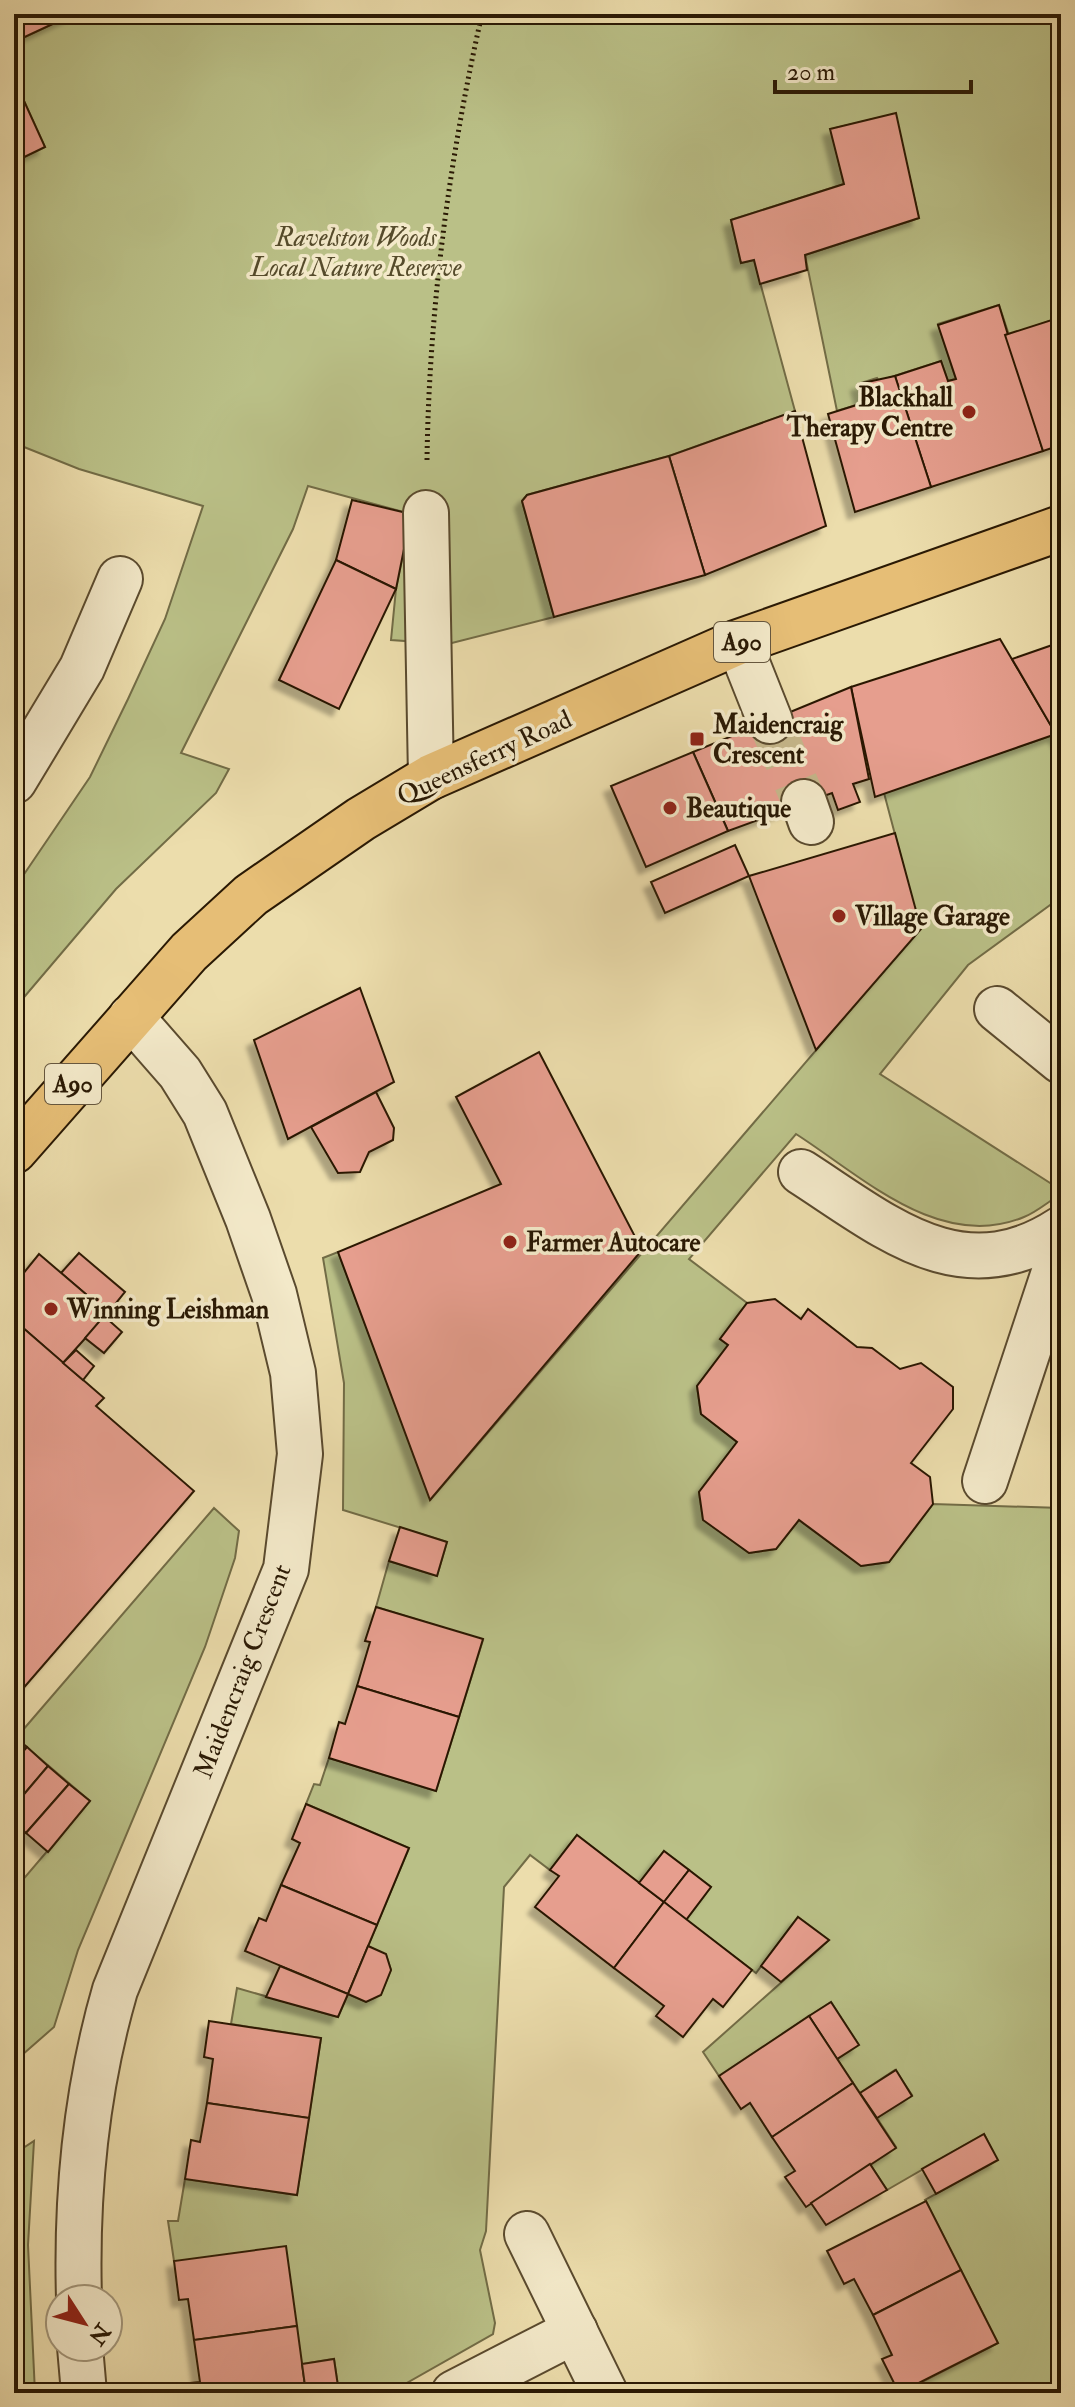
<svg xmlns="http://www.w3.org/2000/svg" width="1075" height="2407" font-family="'IM FELL Double Pica',serif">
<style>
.green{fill:#bac087;stroke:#726c46;stroke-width:2}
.building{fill:#e69e8e;stroke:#2a1904;stroke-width:2;filter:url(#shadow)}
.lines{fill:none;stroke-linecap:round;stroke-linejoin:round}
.minor-tunnel{stroke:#c5b68a;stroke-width:44;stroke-dasharray:44 22;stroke-linecap:butt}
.minor-casing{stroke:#5a4a2e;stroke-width:48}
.major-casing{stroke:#2a1904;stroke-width:48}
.path{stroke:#2a1904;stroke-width:5;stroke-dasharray:2 4;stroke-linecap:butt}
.minor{stroke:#f3e9c9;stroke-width:44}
.major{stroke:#e6be76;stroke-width:44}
.poi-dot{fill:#8f2418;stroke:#f3e9c9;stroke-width:3}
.labels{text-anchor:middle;stroke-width:7;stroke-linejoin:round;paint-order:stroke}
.shield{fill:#f3e9c9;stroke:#66573f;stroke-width:2}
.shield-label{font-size:24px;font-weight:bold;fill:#2a1904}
.park-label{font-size:26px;font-style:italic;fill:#554b2b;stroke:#f3e9c9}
.poi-label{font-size:26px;font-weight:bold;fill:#2a1904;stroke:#f3e9c9;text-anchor:start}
.street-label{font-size:26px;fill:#2a1904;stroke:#f3e9c9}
</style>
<defs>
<filter id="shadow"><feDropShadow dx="-7" dy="7" stdDeviation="2" flood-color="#0004"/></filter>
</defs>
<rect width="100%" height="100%" fill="#ecddac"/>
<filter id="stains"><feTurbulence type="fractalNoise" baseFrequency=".0025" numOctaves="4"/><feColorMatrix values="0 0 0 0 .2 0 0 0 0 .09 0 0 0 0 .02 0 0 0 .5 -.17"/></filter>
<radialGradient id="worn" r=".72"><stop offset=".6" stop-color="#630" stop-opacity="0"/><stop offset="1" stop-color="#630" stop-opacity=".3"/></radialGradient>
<g class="green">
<path d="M74 14H1061V317L1009 335 999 305 938 324 956 379 948 381 941 361 879 381 877 378 858 384 863 403 837 411 805 255 919 218 895 114 831 129 844 184 731 220 741 263 754 260 795 411 669 456 527 495 522 501 554 617 448 644 391 640 396 589 411 514 308 486 293 529 181 753 229 769 216 793 116 889 14 1009V889L90 777 128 699 165 619 203 506 79 469 14 443V162L45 147 14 79V42Z"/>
<path d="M1056 734 1061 743V897L968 965 880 1074 1061 1190V1194C1049 1201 1037 1212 1024 1217 940 1252 863 1177 796 1134L689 1259 747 1303 720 1339 728 1345 697 1386 701 1414 737 1442 699 1492 703 1519 749 1553 776 1549 799 1520 861 1566 889 1562 933 1504 1061 1508V2393H900L998 2343 925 2200 997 2160 984 2134 887 2190 870 2164 896 2147 877 2118 912 2095 895 2070 860 2093 837 2059 858 2044 831 2002 719 2076 703 2052 829 1940 798 1917 756 1973 686 1920 711 1887 664 1851 639 1883 577 1835 550 1870 530 1855 504 1887 486 2231 480 2250 495 2323 493 2334 389 2393H339L334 2359 302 2364 174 2261 168 2221H178L185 2179 297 2195 321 2038 231 2024 237 1988 338 2017 348 1994 366 2002 381 1994 391 1970 386 1955 368 1946 409 1848 306 1804 314 1784 320 1785 329 1758 436 1791 483 1640 376 1607 389 1561 437 1576 447 1542 343 1510 344 1383 323 1258 338 1252 431 1499 920 929 884 793Z"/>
<path d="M214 1508 239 1531 235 1558 205 1647 78 1950 54 2027 14 2062V1890L90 1801 16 1738Z"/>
<path d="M34 2141 28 2245 35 2393H14V2154Z"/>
</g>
<g class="building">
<path d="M14 14H74L14 42Z"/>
<path d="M14 79 45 147 14 162Z"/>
<path d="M896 113 919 218 805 255 807 270 760 284 754 260 741 263 731 220 844 184 830 129Z"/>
<path d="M999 305 1043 451 931 487 895 376 941 361 948 381 956 379 938 325Z"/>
<path d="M1061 317V445L1043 451 1005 335Z"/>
<path d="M895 376 931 487 855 512 828 414 863 403 858 384Z"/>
<path d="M795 411 826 526 705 575 669 456Z"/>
<path d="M669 456 705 575 554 617 522 501 527 495Z"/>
<path d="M352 500 411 514 396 589 336 560Z"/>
<path d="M336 560 396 589 339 709 279 680Z"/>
<path d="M1000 639 1056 734 875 797 851 687Z"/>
<path d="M1061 642V743L1012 659Z"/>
<path d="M851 687 869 779 853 784 860 802 838 810 832 793 728 831 693 752Z"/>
<path d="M693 752 728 831 646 867 611 786Z"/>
<path d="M895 833 921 929 816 1050 749 876Z"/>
<path d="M735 845 749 876 665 913 651 882Z"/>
<path d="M360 988 394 1082 288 1139 254 1040Z"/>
<path d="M539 1052 642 1250 430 1500 338 1252 501 1184 456 1097Z"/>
<path d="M376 1092 394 1128 393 1140 369 1152 360 1172 338 1173 311 1127Z"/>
<path d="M79 1253 125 1292 108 1313 61 1273Z"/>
<path d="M39 1254 108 1313 63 1363 14 1320V1285Z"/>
<path d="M775 1299 801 1319 808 1309 857 1347 872 1348 900 1369 921 1363 953 1387V1409L911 1463 930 1477 933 1504 889 1562 861 1566 799 1520 776 1549 749 1553 703 1520 699 1492 737 1442 701 1414 697 1386 728 1345 720 1339 747 1303Z"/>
<path d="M104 1316 122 1332 104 1353 85 1338Z"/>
<path d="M14 1320 104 1398 96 1406 194 1491 14 1699Z"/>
<path d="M76 1350 94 1366 83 1380 63 1363Z"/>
<path d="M400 1527 447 1542 437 1576 389 1561Z"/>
<path d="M376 1607 483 1639 459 1717 357 1686 370 1642 365 1641Z"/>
<path d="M357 1686 459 1717 436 1791 329 1758 339 1722 345 1724Z"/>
<path d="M14 1736 27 1747 14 1762Z"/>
<path d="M27 1747 48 1766 14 1806V1762Z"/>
<path d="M48 1766 69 1784 26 1833 14 1822V1806Z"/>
<path d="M69 1784 90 1801 48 1852 26 1833Z"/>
<path d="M306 1804 409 1848 377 1925 281 1885 300 1843 292 1839Z"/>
<path d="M577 1835 664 1902 614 1968 535 1907 559 1876 550 1870Z"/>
<path d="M664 1851 689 1870 664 1902 639 1883Z"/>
<path d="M689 1870 711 1887 686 1920 664 1902Z"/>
<path d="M281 1885 377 1925 348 1994 245 1951 259 1918 266 1921Z"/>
<path d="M664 1902 752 1970 723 2007 713 1999 683 2037 656 2016 664 2006 614 1968Z"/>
<path d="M798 1917 829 1940 781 1982 761 1966Z"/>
<path d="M368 1946 386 1954 391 1970 381 1995 366 2002 348 1994Z"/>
<path d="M280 1966 348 1994 338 2017 266 1997Z"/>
<path d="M831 2002 859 2045 837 2059 809 2016Z"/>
<path d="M809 2016 853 2083 772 2137 750 2103 741 2109 719 2076Z"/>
<path d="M209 2021 321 2038 309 2118 207 2103 213 2059 204 2057Z"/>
<path d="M896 2070 912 2096 877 2118 860 2093Z"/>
<path d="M853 2083 896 2148 806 2207 785 2177 795 2171 772 2137Z"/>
<path d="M207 2103 309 2118 297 2195 185 2179 191 2140 200 2142Z"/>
<path d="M984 2134 998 2160 936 2194 922 2169Z"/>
<path d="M870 2164 887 2190 826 2225 811 2203Z"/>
<path d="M926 2201 961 2270 873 2315 854 2279 844 2284 827 2251Z"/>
<path d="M286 2246 297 2326 194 2340 188 2299 179 2300 174 2261Z"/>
<path d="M961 2270 998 2343 899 2393 882 2359 892 2355 873 2315Z"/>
<path d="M297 2326 306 2393H192L191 2383 200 2382 194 2340Z"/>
<path d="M334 2359 339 2393H306L302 2364Z"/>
</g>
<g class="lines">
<path class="minor-tunnel" d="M770 721 804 802"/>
<g class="minor-casing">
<g id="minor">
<path d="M426 513 431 777"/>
<path d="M739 643 770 721"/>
<path d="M14 781 82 668 120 579"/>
<path d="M804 802 811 822"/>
<path d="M997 1009 1061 1061"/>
<path d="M801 1172C885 1226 961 1294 1061 1229"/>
<path d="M985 1481 1061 1251"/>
<path d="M527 2234 605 2393"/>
<path d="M79 2299C76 2195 86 2090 115 1990L286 1569 300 1454 293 1373 274 1294 248 1219 205 1113 180 1073 131 1017"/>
<path d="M80 2347 84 2393"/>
<path d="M454 2393 575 2331"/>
</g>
</g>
<g class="major-casing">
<path id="major" d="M14 1151 189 952 251 895 361 819 431 777 736 643 1061 528"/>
</g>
<path class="path" d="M427 460C429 311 449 159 482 14"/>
<use href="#minor" class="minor"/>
<use href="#major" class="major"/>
</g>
<g class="poi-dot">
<circle cx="969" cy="412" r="8"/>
<rect x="689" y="731" width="16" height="16" rx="4"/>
<circle cx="670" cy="808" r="8"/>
<circle cx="839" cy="916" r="8"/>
<circle cx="510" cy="1242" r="8"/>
<circle cx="51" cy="1309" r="8"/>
</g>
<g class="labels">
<g class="shield">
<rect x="714" y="622" width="56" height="40" rx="6"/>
<rect x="45" y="1064" width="56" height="40" rx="6"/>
</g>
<g class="shield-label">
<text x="742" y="650">A90</text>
<text x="73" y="1092">A90</text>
</g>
<g class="park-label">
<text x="356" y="246">Ravelston Woods<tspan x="356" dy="30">Local Nature Reserve</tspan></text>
</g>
<g class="poi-label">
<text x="953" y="406" text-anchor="end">Blackhall<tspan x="953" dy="30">Therapy Centre</tspan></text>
<text x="713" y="733">Maidencraig<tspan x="713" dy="30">Crescent</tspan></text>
<text x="686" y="817">Beautique</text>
<text x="855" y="925">Village Garage</text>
<text x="526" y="1251">Farmer Autocare</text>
<text x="67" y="1318">Winning Leishman</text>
</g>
<g class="street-label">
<text transform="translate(484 757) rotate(-25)" y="9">Queensferry Road</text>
<text transform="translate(242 1671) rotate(-69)" y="9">Maidencraig Crescent</text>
</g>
</g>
<rect width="1075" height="2407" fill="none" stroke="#ecddac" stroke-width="48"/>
<rect x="16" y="16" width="1043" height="2375" fill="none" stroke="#2a1904" stroke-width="4"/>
<rect x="24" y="24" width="1027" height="2359" fill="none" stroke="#2a1904" stroke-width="2"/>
<g transform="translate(84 2323) rotate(126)"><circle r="38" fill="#f3e9c9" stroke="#a3967a" stroke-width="2"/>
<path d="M0-6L14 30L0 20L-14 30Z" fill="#8f2418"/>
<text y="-12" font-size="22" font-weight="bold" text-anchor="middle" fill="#2a1904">N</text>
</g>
<path d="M775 80v12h196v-12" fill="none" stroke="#2a1904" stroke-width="4"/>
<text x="787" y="80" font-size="24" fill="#2a1904" stroke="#f3e9c9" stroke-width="6" paint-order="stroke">20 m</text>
<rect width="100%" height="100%" filter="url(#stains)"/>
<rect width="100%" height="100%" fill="url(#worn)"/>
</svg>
